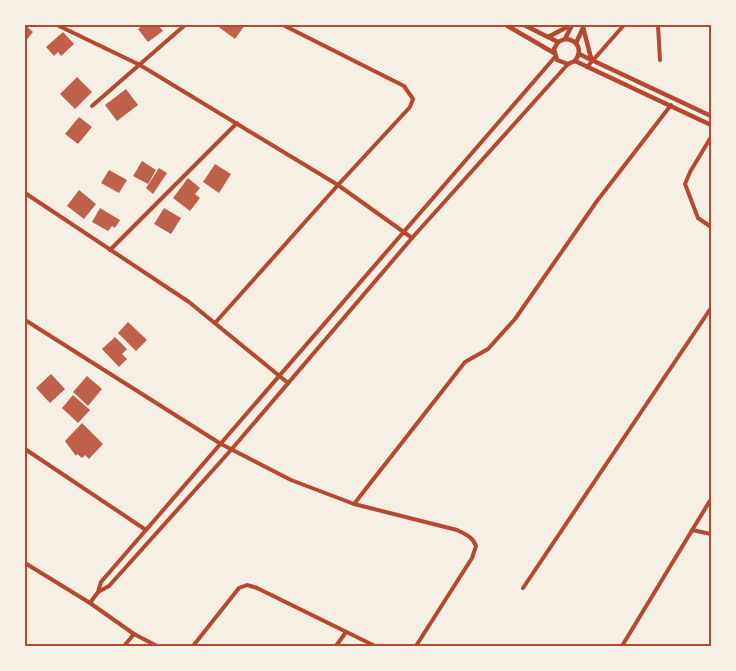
<svg xmlns="http://www.w3.org/2000/svg" width="736" height="671" font-family="'PT Sans Narrow',sans-serif">
<style>
.building{fill:#bf614a}
.lines{fill:none;stroke-linecap:round;stroke-linejoin:round}
.minor{stroke:#b5482f;stroke-width:4}
.tertiary{stroke:#b5482f;stroke-width:4.5}
.neatline{fill:none;stroke:#b5482f;stroke-width:2}
</style>
<rect width="100%" height="100%" fill="#f6efe4"/>
<g class="building">
<path d="M25 25 33 32 25 42Z"/>
<path d="M143 25H158L163 31 148 42 138 29Z"/>
<path d="M216 25H245L235 39Z"/>
<path d="M63 32 74 44 61 56 58 52 54 56 46 47Z"/>
<path d="M77 77 92 92 75 109 60 94Z"/>
<path d="M126 89 138 105 117 121 105 105Z"/>
<path d="M79 117 92 127 78 144 65 134Z"/>
<path d="M142 161 156 170 148 184 133 176Z"/>
<path d="M215 164 231 174 219 193 203 182Z"/>
<path d="M159 168 167 173 153 194 146 188Z"/>
<path d="M109 170 127 180 119 193 101 183Z"/>
<path d="M188 178 200 188 195 194 200 198 190 211 173 198Z"/>
<path d="M79 190 96 204 84 219 67 206Z"/>
<path d="M100 208 120 220 115 228 112 226 108 231 92 222Z"/>
<path d="M164 208 181 218 171 234 154 224Z"/>
<path d="M128 322 147 340 136 351 118 333Z"/>
<path d="M115 337 127 349 122 354 127 359 119 367 102 349Z"/>
<path d="M51 374 65 389 50 403 36 388Z"/>
<path d="M87 376 102 389 88 406 73 392Z"/>
<path d="M73 395 90 410 78 423 62 408Z"/>
<path d="M82 423 103 444 89 459 85 455 82 458 77 454 76 456 65 441Z"/>
</g>
<g class="lines">
<g class="minor">
<path d="M57 25 140 65 338 185 412 238"/>
<path d="M658 25 660 60"/>
<path d="M587 67 624 25"/>
<path d="M92 106 185 25"/>
<path d="M711 137 690 172 685 184 698 218 711 227"/>
<path d="M25 193 189 302 288 383"/>
<path d="M110 250 237 123"/>
<path d="M25 320 221 444 291 480 354 504 457 530C465 534 473 537 476 546L472 558 416 646"/>
<path d="M215 323 338 185 410 107 413 99 404 86 283 25"/>
<path d="M25 449 146 530"/>
<path d="M354 504 465 362 488 349 515 319 597 201 671 105"/>
<path d="M692 530 711 534"/>
<path d="M25 563 90 603 134 634"/>
<path d="M523 588 711 308"/>
<path d="M98 592 109 586 231 450 412 238 568 64"/>
<path d="M90 603 98 592 101 582 555 57"/>
<path d="M124 646 134 634 157 646"/>
<path d="M193 646 239 588 247 585 257 588 375 646"/>
<path d="M336 646 346 632"/>
<path d="M622 646 711 499"/>
</g>
<g class="tertiary">
<path d="M506 25 554 53"/>
<path d="M524 25 558 42"/>
<path d="M583 27 591 58"/>
<path d="M548 37 571 25"/>
<path d="M565 39C578 40 583 50 575 61L568 64 557 60 554 49 558 42 565 39 572 25"/>
<path d="M576 43 583 28"/>
<path d="M579 54 711 116"/>
<path d="M575 61 711 125"/>
</g>
</g>
<rect width="736" height="671" fill="none" stroke="#f6efe4" stroke-width="52"/>
<rect x="26" y="26" width="684" height="619" class="neatline"/>
</svg>
